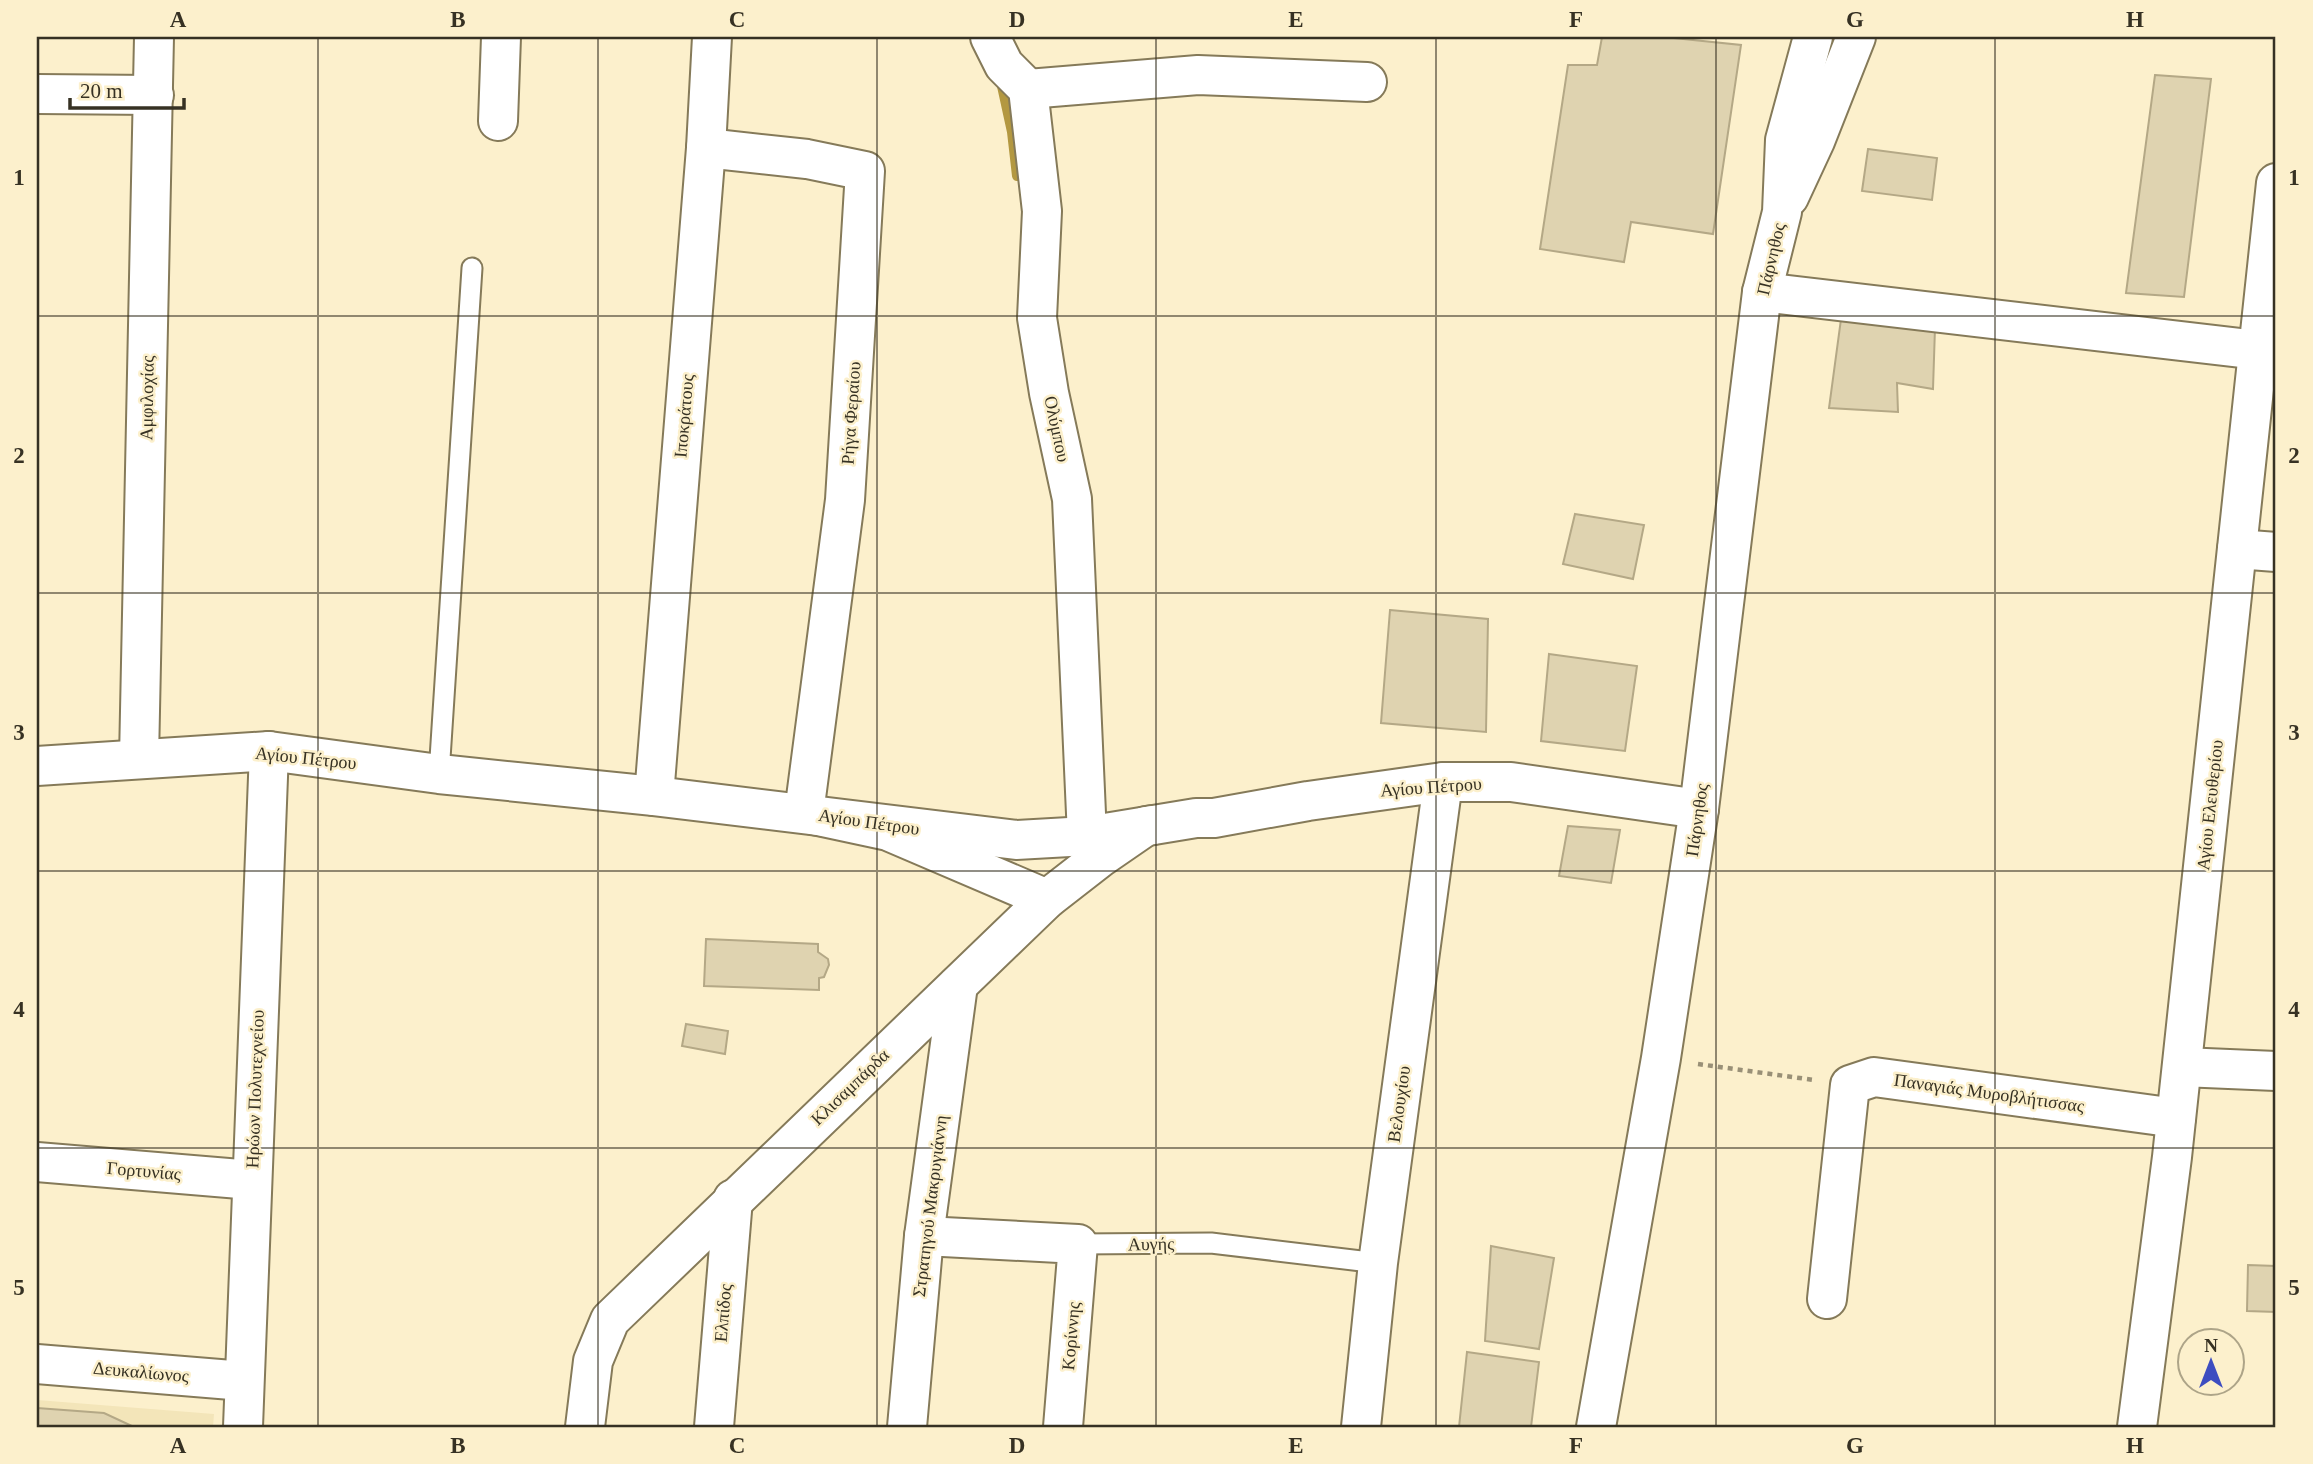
<svg xmlns="http://www.w3.org/2000/svg" width="2313" height="1464" font-family="Georgia,serif">
<style>
.built{fill:#f3e5b9}
.lines{fill:none;stroke-linecap:round;stroke-linejoin:round}
.stream{stroke:#b39841;stroke-width:10}
.building{fill:#dfd3b0;stroke:#b4a886;stroke-width:2}
.lane-casing{stroke:#857a59;stroke-width:23}
.street-casing{stroke:#857a59;stroke-width:42}
.secondary-casing{stroke:#857a59;stroke-width:42}
.path{stroke:#999077;stroke-width:4.5;stroke-dasharray:5 5;stroke-linecap:butt}
.lane{stroke:#fff;stroke-width:19}
.street{stroke:#fff;stroke-width:38}
.secondary{stroke:#fff;stroke-width:38}
.grid{fill:none;stroke:#363123;stroke-width:2;stroke-opacity:0.55}
.labels{text-anchor:middle;stroke-width:5;stroke-linejoin:round;paint-order:stroke}
.street-label{font-size:18px;fill:#363123;stroke:#fcf0cc}
.neatline{fill:none;stroke:#363123;stroke-width:2.5}
.grid-label{font-size:23px;text-anchor:middle;font-weight:bold;fill:#363123}
</style>
<rect width="100%" height="100%" fill="#fcf0cc"/>
<path class="built" d="M37 1400 214 1414 213 1427H37Z"/>
<g class="lines">
<path class="stream" d="M1000 77 1012 132 1017 176"/>
</g>
<g class="building">
<path d="M1602 37H1664L1741 45 1713 234 1631 222 1624 262 1540 249 1568 65H1597Z"/>
<path d="M2155 75 2211 79 2184 297 2126 293Z"/>
<path d="M1868 149 1937 158 1932 200 1862 191Z"/>
<path d="M1841 319 1935 328 1933 389 1897 383 1898 412 1829 408Z"/>
<path d="M1575 514 1644 525 1633 579 1563 564Z"/>
<path d="M1390 610 1488 619 1486 732 1381 723Z"/>
<path d="M1549 654 1637 666 1625 751 1541 741Z"/>
<path d="M1568 826 1620 830 1611 883 1559 876Z"/>
<path d="M706 939 818 944V952L828 959 829 965 824 977 819 978V990L704 986Z"/>
<path d="M686 1024 728 1031 725 1054 682 1046Z"/>
<path d="M1491 1246 1554 1258 1539 1349 1485 1341Z"/>
<path d="M2248 1265 2276 1266V1312L2247 1311Z"/>
<path d="M1467 1352 1539 1362 1531 1427H1459Z"/>
<path d="M37 1408 104 1413 134 1427H37Z"/>
</g>
<g class="lines">
<g class="lane-casing">
<g id="lane">
<path d="M439 774 472 268"/>
<path d="M1078 1244 1211 1243 1378 1263"/>
</g>
</g>
<g class="street-casing">
<g id="street">
<path d="M990 37 1004 65 1028 89 1042 211 1037 318 1049 393 1072 499 1087 836"/>
<path d="M1028 89 1198 75 1367 82"/>
<path d="M37 94 154 95"/>
<path d="M498 121 501 37"/>
<path d="M706 148 807 159 865 171 845 500 804 813 888 831 1047 899"/>
<path d="M1762 292 2258 350"/>
<path d="M2237 549 2276 552"/>
<path d="M139 759 154 37"/>
<path d="M654 796 706 148 712 37"/>
<path d="M2182 1067 2276 1071"/>
<path d="M37 1162 252 1180"/>
<path d="M924 1236 1078 1244 1063 1427"/>
<path d="M1827 1299 1850 1085 1874 1077 2176 1118"/>
<path d="M37 1364 244 1381"/>
<path d="M243 1427 269 751"/>
<path d="M585 1427 593 1361 610 1320 1047 899 1101 857 1146 826 1153 825"/>
<path d="M714 1427 733 1199"/>
<path d="M907 1427 924 1236 958 985"/>
<path d="M1361 1427 1378 1263 1443 782"/>
<path d="M2137 1427 2172 1157 2276 183"/>
</g>
</g>
<g class="secondary-casing">
<g id="secondary">
<path d="M1789 197 1815 141 1856 37"/>
<path d="M37 766 269 751 439 774 654 796 1016 840 1087 836 1196 818H1214L1308 801 1443 782H1511L1699 809"/>
<path d="M1596 1427 1661 1058 1699 809 1762 292 1782 212 1785 140 1813 37"/>
</g>
</g>
<path class="path" d="M1698 1064 1814 1080"/>
<use href="#lane" class="lane"/>
<use href="#street" class="street"/>
<use href="#secondary" class="secondary"/>
</g>
<path class="grid" d="M318 37V1427M598 37V1427M877 37V1427M1156 37V1427M1436 37V1427M1716 37V1427M1995 37V1427M37 316H2276M37 593H2276M37 871H2276M37 1148H2276"/>
<g class="labels">
<g class="street-label">
<text transform="translate(1771 259) rotate(-77)" y="6">Πάρνηθος</text>
<text transform="translate(147 398) rotate(-89)" y="6">Αμφιλοχίας</text>
<text transform="translate(851 413) rotate(-86)" y="6">Ρήγα Φεραίου</text>
<text transform="translate(684 416) rotate(-85)" y="6">Ιποκράτους</text>
<text transform="translate(1057 429) rotate(78)" y="6">Ολύμπου</text>
<text transform="translate(306 758) rotate(6)" y="6">Αγίου Πέτρου</text>
<text transform="translate(1431 787) rotate(-4)" y="6">Αγίου Πέτρου</text>
<text transform="translate(2210 805) rotate(-84)" y="6">Αγίου Ελευθερίου</text>
<text transform="translate(1697 820) rotate(-82)" y="6">Πάρνηθος</text>
<text transform="translate(869 822) rotate(8)" y="6">Αγίου Πέτρου</text>
<text transform="translate(850 1087) rotate(-44)" y="6">Κλισαμπάρδα</text>
<text transform="translate(255 1089) rotate(-88)" y="6">Ηρώων Πολυτεχνείου</text>
<text transform="translate(1989 1093) rotate(8)" y="6">Παναγιάς Μυροβλήτισσας</text>
<text transform="translate(1399 1104) rotate(-82)" y="6">Βελουχίου</text>
<text transform="translate(144 1171) rotate(5)" y="6">Γορτυνίας</text>
<text transform="translate(930 1206) rotate(-83)" y="6">Στρατηγού Μακρυγιάννη</text>
<text transform="translate(1151 1244) rotate(-1)" y="6">Αυγής</text>
<text transform="translate(723 1313) rotate(-85)" y="6">Ελπίδος</text>
<text transform="translate(1071 1336) rotate(-85)" y="6">Κορίννης</text>
<text transform="translate(141 1372) rotate(5)" y="6">Δευκαλίωνος</text>
</g>
</g>
<rect width="2313" height="1464" fill="none" stroke="#fcf0cc" stroke-width="77"/>
<g transform="translate(2211 1362)"><circle r="33" fill="#fcf0cc" stroke="#ada488" stroke-width="2"/>
<path d="M0-5L12 26L0 18L-12 26Z" fill="#3d4dc0"/>
<text y="-10" font-size="19" font-weight="bold" text-anchor="middle" fill="#363123">N</text>
</g>
<path d="M70 98v10h114v-10" fill="none" stroke="#363123" stroke-width="3.5"/>
<text x="80" y="98" font-size="21" fill="#363123" stroke="#fcf0cc" stroke-width="5" paint-order="stroke">20 m</text>
<rect x="38" y="38" width="2236" height="1388" class="neatline"/>
<g class="grid-label">
<text x="178" y="27">A</text>
<text x="458" y="27">B</text>
<text x="737" y="27">C</text>
<text x="1017" y="27">D</text>
<text x="1296" y="27">E</text>
<text x="1576" y="27">F</text>
<text x="1855" y="27">G</text>
<text x="2135" y="27">H</text>
<text x="19" y="185">1</text>
<text x="2294" y="185">1</text>
<text x="19" y="463">2</text>
<text x="2294" y="463">2</text>
<text x="19" y="740">3</text>
<text x="2294" y="740">3</text>
<text x="19" y="1017">4</text>
<text x="2294" y="1017">4</text>
<text x="19" y="1295">5</text>
<text x="2294" y="1295">5</text>
<text x="178" y="1453">A</text>
<text x="458" y="1453">B</text>
<text x="737" y="1453">C</text>
<text x="1017" y="1453">D</text>
<text x="1296" y="1453">E</text>
<text x="1576" y="1453">F</text>
<text x="1855" y="1453">G</text>
<text x="2135" y="1453">H</text>
</g>
</svg>
